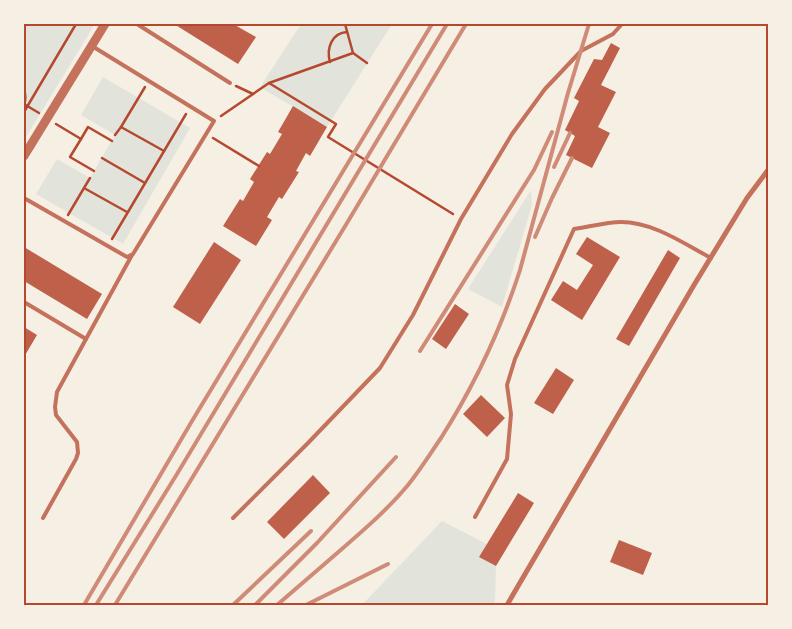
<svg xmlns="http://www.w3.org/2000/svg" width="792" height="629" font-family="Ubuntu,sans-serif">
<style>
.green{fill:#e2e4dc}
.building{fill:#bf614a}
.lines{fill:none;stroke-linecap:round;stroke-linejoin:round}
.path{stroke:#b5482f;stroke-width:2.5}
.service{stroke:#c5725c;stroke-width:4}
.minor{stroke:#c5725c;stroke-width:5}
.tertiary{stroke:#c5725c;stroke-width:9}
.rail{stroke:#cf8b77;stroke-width:4}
.neatline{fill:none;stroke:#b5482f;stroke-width:2}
</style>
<rect width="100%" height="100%" fill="#f6efe4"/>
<g class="green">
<path d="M24 24H95L24 140Z"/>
<path d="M301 24H392L327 127 260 87Z"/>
<path d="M103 77 190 128 123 244 36 194 57 159 90 178 115 135 81 115Z"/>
<path d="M531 190 532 205 502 307 468 289Z"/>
<path d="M442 521 487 544 480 556 496 566 495 601 493 605H362Z"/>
</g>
<g class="building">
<path d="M174 24H233L256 37 238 64Z"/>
<path d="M611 43 620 48 601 85 616 92 598 127 610 133 592 168 566 155 575 136 565 130 579 101 574 98 594 59 602 60Z"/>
<path d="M293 106 327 127 310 156 306 153 296 171 299 172 282 199 279 197 267 217 272 220 256 246 223 226 240 199 243 201 254 182 250 179 267 152 270 154 282 134 278 132Z"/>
<path d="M587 237 620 257 582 320 551 300 563 281 577 290 593 265 576 254Z"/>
<path d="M214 242 241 260 200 324 173 307Z"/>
<path d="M24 247 102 294 87 319 24 281Z"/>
<path d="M668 250 680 258 629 346 616 339Z"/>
<path d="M455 304 469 314 446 349 432 339Z"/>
<path d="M24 327 37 335 24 357Z"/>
<path d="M556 368 574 380 553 414 534 403Z"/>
<path d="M481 395 505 418 487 437 463 414Z"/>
<path d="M313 475 330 493 284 539 267 522Z"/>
<path d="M518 493 534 503 496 566 479 557Z"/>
<path d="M619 540 652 553 643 575 610 562Z"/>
</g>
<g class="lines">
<g class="path">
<path d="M353 53 367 63"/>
<path d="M330 62C326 48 332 33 347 32"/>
<path d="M269 83 336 124 328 137 453 214"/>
<path d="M236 86 253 94"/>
<path d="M24 90C26 95 26 99 24 105"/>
<path d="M24 104 39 113"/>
<path d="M24 112 76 24"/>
<path d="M221 116 269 83 353 53 345 24"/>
<path d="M56 124 81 139 88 127 112 141"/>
<path d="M121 127 145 87"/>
<path d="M115 135 121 127 164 151"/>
<path d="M213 138 259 166"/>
<path d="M81 139 70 157 94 171"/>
<path d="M102 158 145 183"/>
<path d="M90 178 84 188 127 212"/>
<path d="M68 215 84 188"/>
<path d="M112 239 186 114"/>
</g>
<g class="service">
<path d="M137 24 230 83"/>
<path d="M24 198 127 257 133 254 214 121 92 46"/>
<path d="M24 302 86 339 132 255"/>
<path d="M475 517 507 459 511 414 507 385 515 359 574 229C588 227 607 222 621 222 653 222 683 243 711 258"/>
<path d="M43 518 76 459 78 453 77 442 56 415 55 407 57 392 86 339"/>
<path d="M233 518 308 443 380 368 413 315 461 219 512 134 545 89 581 51 613 34 622 24"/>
</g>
<path class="minor" d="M507 605 694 285 747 198 768 170"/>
<path class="tertiary" d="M24 156 105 24"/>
<g class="rail">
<path d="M554 167 570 133"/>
<path d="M535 237 552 198 572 158"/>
<path d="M420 351 534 170 552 132"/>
<path d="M84 605 192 421 432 24"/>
<path d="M96 605 177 474 447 24"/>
<path d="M115 605 347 223 466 24"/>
<path d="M233 605 311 531"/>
<path d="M255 605 317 543 396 457"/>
<path d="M277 605C299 586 321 567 343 548 366 528 389 508 408 485 420 470 430 454 441 438 474 386 501 329 520 270L568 93 589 24"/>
<path d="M306 605 388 564"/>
</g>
</g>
<rect width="792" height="629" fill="none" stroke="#f6efe4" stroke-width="50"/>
<rect x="25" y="25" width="742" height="579" class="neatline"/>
</svg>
